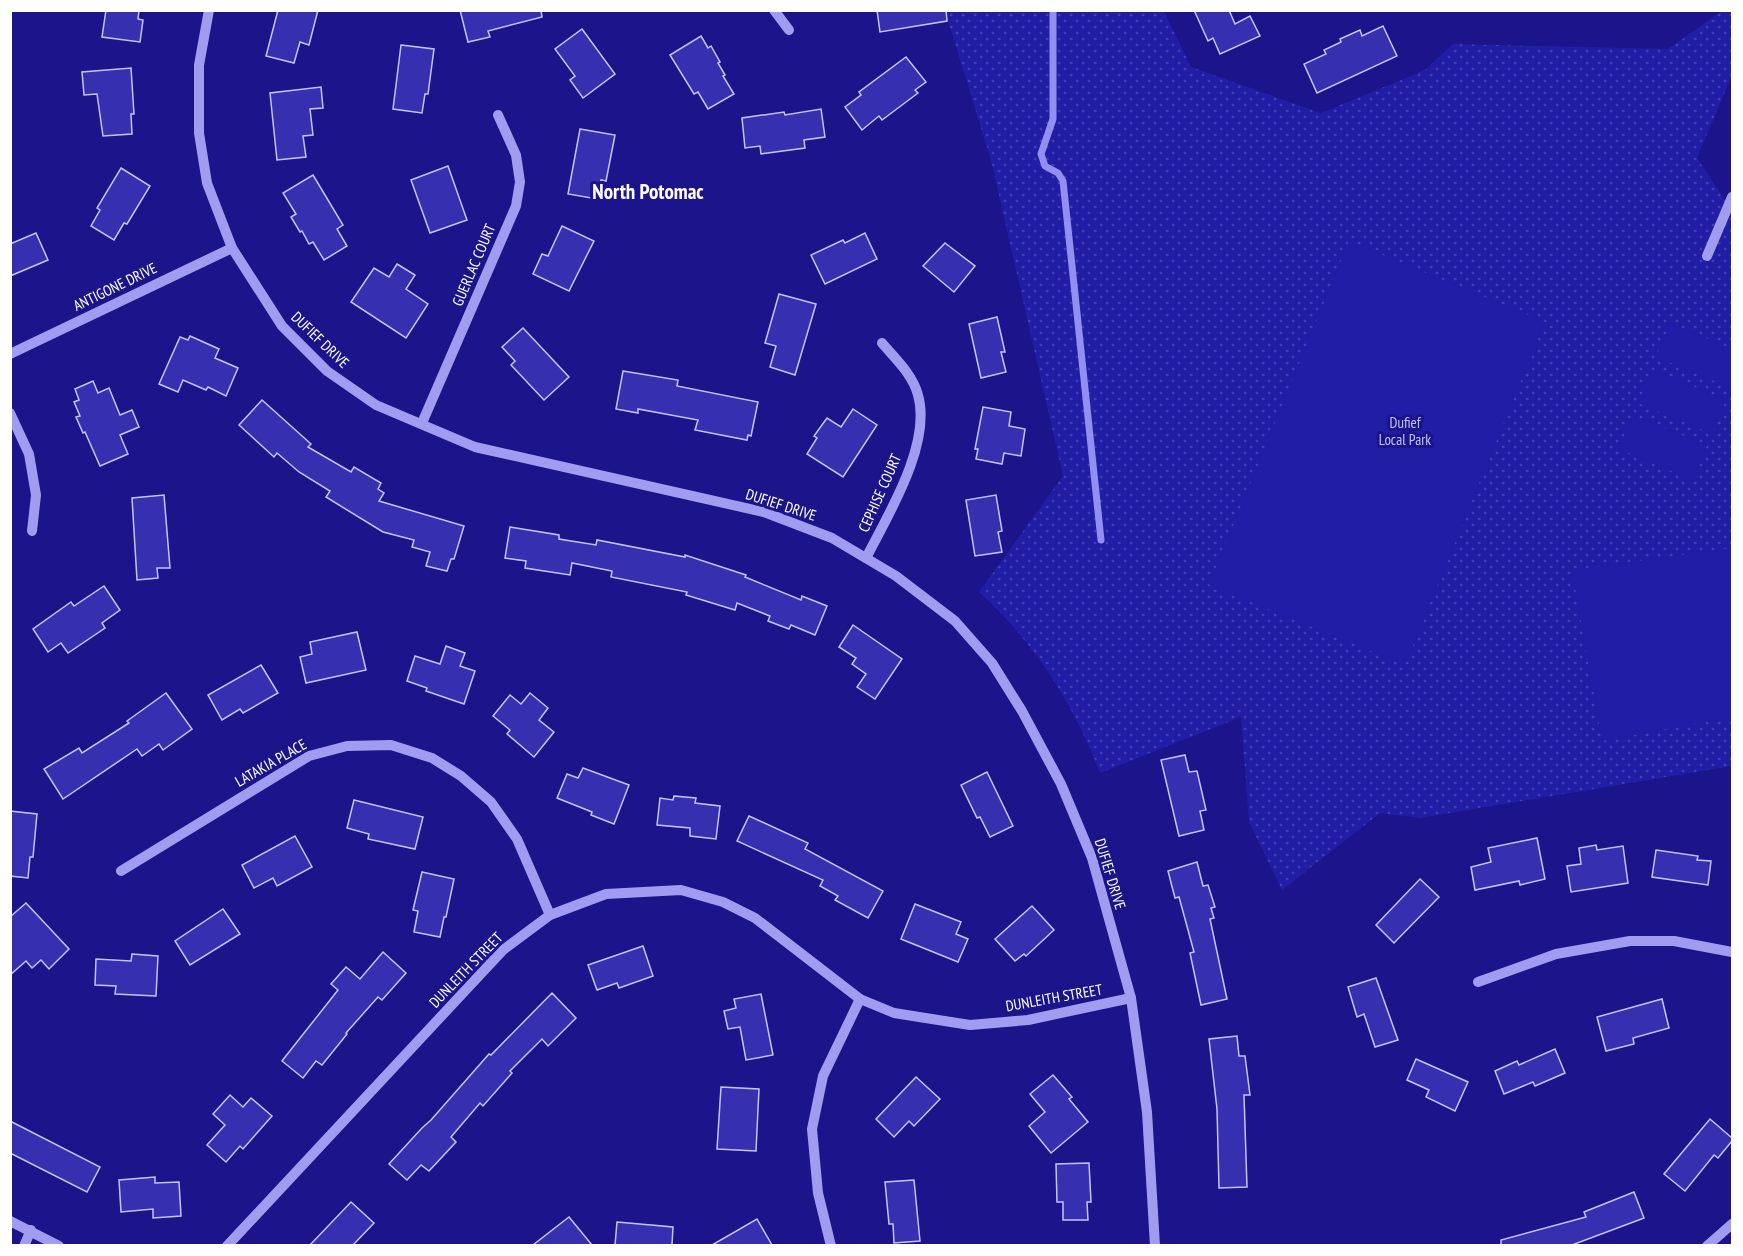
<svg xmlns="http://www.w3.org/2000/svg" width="1743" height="1256" font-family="'PT Sans Narrow',sans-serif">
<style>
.green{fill:url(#green-dots)}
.pitch{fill:#221da5}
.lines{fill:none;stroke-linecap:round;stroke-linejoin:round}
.stream{stroke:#928ff3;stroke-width:7}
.building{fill:#362faf;stroke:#c5c3fb;stroke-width:1.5}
.minor{stroke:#a09df0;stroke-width:10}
.labels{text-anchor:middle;stroke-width:6;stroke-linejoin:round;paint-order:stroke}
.street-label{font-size:15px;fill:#fff;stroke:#1b148b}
.park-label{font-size:15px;fill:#c5c3fb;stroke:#1b148b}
.district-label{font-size:21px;font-weight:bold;fill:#fff;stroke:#1b148b}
</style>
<defs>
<pattern id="green-dots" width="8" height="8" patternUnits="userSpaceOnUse" patternTransform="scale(1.5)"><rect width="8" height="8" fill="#221da5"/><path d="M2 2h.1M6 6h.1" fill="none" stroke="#433fb2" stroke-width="1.8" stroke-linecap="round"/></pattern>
</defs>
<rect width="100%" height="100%" fill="#1b148b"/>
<path class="green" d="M945 11H1164L1191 67 1321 113 1425 70 1453 44 1668 49 1722 11H1732V75L1697 158 1732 211V766L1420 818 1380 813 1282 890 1249 822 1241 717 1100 773C1073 703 1035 643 979 592L1063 476 991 160Z"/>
<g class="pitch">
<path d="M1349 241 1545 322 1405 665 1209 585Z"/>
<path d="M1670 323 1732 349V383L1731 388 1656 357Z"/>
<path d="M1651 369 1726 400 1712 434 1638 403Z"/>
<path d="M1632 415 1707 445 1693 480 1619 449Z"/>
<path d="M1732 548V717L1602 741 1572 570Z"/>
</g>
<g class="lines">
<path class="stream" d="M1053 10V119L1041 154 1045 166 1058 173 1063 181 1101 540"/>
</g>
<g class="building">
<path d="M106 10H139L138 19 143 20 140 42 102 37Z"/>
<path d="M278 10H318L309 45 300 42 294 63 266 56Z"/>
<path d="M460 10H541L542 17 488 31 490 37 468 42Z"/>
<path d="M877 10H946L947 21 880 32Z"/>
<path d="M1194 10H1229L1235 24 1250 16 1260 36 1220 54 1213 38 1208 41Z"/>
<path d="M1383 26 1397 56 1317 93 1304 64 1326 54 1324 50 1341 42 1340 39 1360 30 1362 36Z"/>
<path d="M582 29 615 74 583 98 570 80 575 76 555 49Z"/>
<path d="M701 36 708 48 711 46 720 62 718 63 725 75 723 76 734 94 708 109 698 92 694 94 670 55Z"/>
<path d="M401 45 434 49 428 94H425L422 113 393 109Z"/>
<path d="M906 57 926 82 915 90 918 93 882 120 879 116 862 130 845 107 861 95 859 92Z"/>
<path d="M131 68 134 114H131L132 134 103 136 97 94 84 95 82 72Z"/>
<path d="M321 87 323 108 310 109 313 135 303 136 306 157 277 160 270 93Z"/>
<path d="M821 109 825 137 804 140 805 148 761 154 760 146 745 148 742 118 784 112 785 115Z"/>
<path d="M580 129 615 135 606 181 601 180 597 199 568 194Z"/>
<path d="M448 166 467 220 430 233 411 180Z"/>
<path d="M121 168 150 186 127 224 124 223 114 240 91 226 100 210 97 208Z"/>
<path d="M313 175 343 225 337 229 347 246 324 260 313 242 309 244 302 231 300 232 291 217 296 214 283 193Z"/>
<path d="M562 226 594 241 569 291 533 274 542 254 548 256Z"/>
<path d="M36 233 48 260 10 276V244Z"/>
<path d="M865 233 877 259 825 284 811 255 843 240 845 243Z"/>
<path d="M945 243 975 266 954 292 923 266Z"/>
<path d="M397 264 415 275 406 289 428 304 406 338 351 302 374 268 389 277Z"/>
<path d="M779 294 816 304 795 375 770 367 776 346 765 343Z"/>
<path d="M997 317 1005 352H1001L1006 372 981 378 969 324Z"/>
<path d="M523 328 569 377 544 400 511 365 515 361 502 347Z"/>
<path d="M190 336 219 349 215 358 238 368 226 396 208 387 206 390 183 380 178 392 159 384 180 337 188 340Z"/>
<path d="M623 371 678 380 677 386 758 402 751 436 748 435 747 440 695 430 698 420 638 409V413L616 409Z"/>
<path d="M93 381 98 393 109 388 120 415 132 410 139 427 120 435 128 454 100 466 85 432 83 433 76 417 80 416 74 402 79 400 75 389Z"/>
<path d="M262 400 311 444 308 447 351 472 354 467 381 483 378 489 384 493 379 501 464 526 454 559H451L447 571 426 566 430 552 412 547 414 540 383 532 326 497 330 491 299 472 277 453 274 457 239 425Z"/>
<path d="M983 407 1011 412 1009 426 1025 429 1021 456 1004 453 1002 464 976 459 978 449H975Z"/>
<path d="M853 409 877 425 843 477 807 454 817 438 814 436 827 418 841 427Z"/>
<path d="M164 495 170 568H157L158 578 137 580 132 498Z"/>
<path d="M996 495 1002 531 998 532 1002 552 975 556 966 500Z"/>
<path d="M510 527 559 535V539L596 545 597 540 685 557V555L746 575 745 577 801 600 802 596 827 606 815 635 791 625 789 629 768 621 770 616 737 603 735 610 686 595 687 592 611 577 612 571 572 563 570 575 525 568 526 561 505 558Z"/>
<path d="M104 586 120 610 102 623 105 628 68 653 61 643 48 652 33 629 71 602 74 606Z"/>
<path d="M853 625 902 659 875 699 857 687 866 674 852 664 856 658 839 647Z"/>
<path d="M357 632 366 670 306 683 300 657 312 654 310 642Z"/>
<path d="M446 646 465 653 460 666 475 671 464 704 426 691 427 688 407 681 415 656 440 664Z"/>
<path d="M261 665 278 693 243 713 240 709 222 720 208 695Z"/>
<path d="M166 693 192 729 163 750 159 744 142 756 137 749 63 799 44 769 79 748 82 753 129 723 127 721Z"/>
<path d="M530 693 548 708 539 720 554 732 534 757 507 734 510 730 493 716 510 695 521 704Z"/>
<path d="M1185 755 1189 772 1197 771 1206 810 1200 811 1204 830 1179 836 1161 760Z"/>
<path d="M583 768 629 785 614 824 591 815 592 812 557 798 567 774 578 778Z"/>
<path d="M987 772 1013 826 990 837 980 817 977 818 961 785Z"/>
<path d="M674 796 696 798 695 803 720 806 716 839 690 836V828L657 825 660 798 673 800Z"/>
<path d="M354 800 423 817 415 849 368 839 369 834 347 828Z"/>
<path d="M10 811 37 814 33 857H30L28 878 10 876Z"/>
<path d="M749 816 808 843 805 849 883 891 868 918 835 900 838 896 820 886 823 880 737 841Z"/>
<path d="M295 836 312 867 277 886 273 878 254 888 242 865Z"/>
<path d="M1537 838 1545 879 1520 885 1519 881 1475 890 1471 867 1491 862 1488 848Z"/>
<path d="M1596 845 1597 850 1623 846 1628 883 1571 892 1567 866 1581 864 1579 848Z"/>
<path d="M1656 850 1698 856 1697 860 1711 861 1708 885 1652 877Z"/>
<path d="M1197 862 1203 886 1208 885 1215 907 1211 908 1214 918 1210 919 1227 999 1201 1005 1190 953 1194 952 1179 897 1175 898 1168 871Z"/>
<path d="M422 872 454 879 446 917H444L440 937 414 932 418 911 413 910Z"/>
<path d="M1420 879 1439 897 1394 943 1376 925Z"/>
<path d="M26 903 69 949 49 969 41 960 32 968 26 961 10 975V917Z"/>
<path d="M915 904 961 922 956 934 968 939 958 962 901 939Z"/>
<path d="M1032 906 1054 930 1026 956 1024 954 1015 961 995 939Z"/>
<path d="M223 909 240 934 190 965 175 941Z"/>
<path d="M643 946 653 976 619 988 617 983 597 990 588 965Z"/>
<path d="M383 952 406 973 382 1000 378 997 346 1033 347 1034 322 1065 316 1061 303 1078 282 1061 338 990 331 984 346 967 360 979Z"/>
<path d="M132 954 158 956 156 996 115 994 116 986 95 985 96 959 131 961Z"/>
<path d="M1376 978 1398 1040 1375 1047 1364 1014 1357 1017 1348 987Z"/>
<path d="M552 993 576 1018 548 1046 542 1039 510 1071 512 1073 483 1106 480 1103 451 1137 456 1142 429 1171 421 1165 407 1180 389 1164 422 1128 431 1120 489 1054 491 1055Z"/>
<path d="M761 994 773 1055 746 1060 740 1027 728 1029 724 1011 736 1008 734 999Z"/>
<path d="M1662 999 1669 1028 1633 1038 1634 1044 1606 1051 1597 1017Z"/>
<path d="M1237 1036 1239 1056H1245L1250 1095H1244L1247 1187 1219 1188 1217 1109 1209 1039Z"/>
<path d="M1555 1049 1565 1073 1535 1086 1533 1082 1504 1094 1495 1071 1517 1061 1519 1065Z"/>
<path d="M1416 1059 1468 1082 1455 1111 1426 1097 1429 1090 1407 1080Z"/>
<path d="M1053 1075 1072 1097 1069 1099 1088 1122 1051 1153 1029 1126 1045 1112 1030 1094Z"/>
<path d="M916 1077 940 1099 914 1126 909 1121 894 1137 876 1119Z"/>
<path d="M721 1087 759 1089 756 1151 717 1149Z"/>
<path d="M230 1095 243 1107 251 1098 272 1116 243 1149 240 1146 226 1162 207 1145 225 1125 213 1114Z"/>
<path d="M1710 1119 1732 1138V1141L1718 1158 1714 1155 1685 1191 1664 1174Z"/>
<path d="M10 1121 100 1167 87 1192 10 1153Z"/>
<path d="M1089 1163 1091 1202H1087L1088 1220H1063V1202H1057L1056 1164Z"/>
<path d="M155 1177V1183L179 1182 181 1216 153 1218V1209L121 1212 119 1180Z"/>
<path d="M914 1180 920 1241 894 1243 893 1224H889L885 1182Z"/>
<path d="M1634 1192 1644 1218 1572 1245H1501V1240L1586 1217 1584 1212Z"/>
<path d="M351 1202 374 1223 353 1245H310Z"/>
<path d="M569 1217 592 1245H533Z"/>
<path d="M757 1219 772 1245H712Z"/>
<path d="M617 1222 673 1227 672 1245H615Z"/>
</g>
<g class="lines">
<g class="minor">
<path d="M209 10 199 65V133L207 183 232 248 282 326 327 371 376 405 475 447 764 512 832 538 896 576 955 621 992 663 1022 711 1061 784 1092 858 1131 998 1147 1112 1155 1246"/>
<path d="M774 10 789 30"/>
<path d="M1707 256 1732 197"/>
<path d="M10 354 232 248"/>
<path d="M10 413 29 454 36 495 32 531"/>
<path d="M422 423 516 206 520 182 516 155 498 115"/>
<path d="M866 558C888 515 932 444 918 395 913 375 895 358 882 343"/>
<path d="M121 871 309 756 347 746 391 745 432 758 461 776 491 802 517 839 550 915"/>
<path d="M1478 982 1556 954 1630 941H1674L1732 952"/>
<path d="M10 1221 59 1246"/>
<path d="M24 1246 31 1230"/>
<path d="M227 1246 503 950 550 915 606 894 681 890 723 902 755 918 860 999 894 1013 970 1025 1028 1020 1131 998"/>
<path d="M831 1246 818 1193 812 1129 823 1076 860 999"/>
<path d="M1707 1246 1732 1224"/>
</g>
</g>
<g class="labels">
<g class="street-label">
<text transform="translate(474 265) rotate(-67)" y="5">GUERLAC COURT</text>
<text transform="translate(115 287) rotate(-26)" y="5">ANTIGONE DRIVE</text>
<text transform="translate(320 340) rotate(44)" y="5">DUFIEF DRIVE</text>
<text transform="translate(880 493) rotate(-66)" y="5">CEPHISE COURT</text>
<text transform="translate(781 505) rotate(18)" y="5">DUFIEF DRIVE</text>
<text transform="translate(271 763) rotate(-30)" y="5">LATAKIA PLACE</text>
<text transform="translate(1110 874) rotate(73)" y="5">DUFIEF DRIVE</text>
<text transform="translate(466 970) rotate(-46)" y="5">DUNLEITH STREET</text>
<text transform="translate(1054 998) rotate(-10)" y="5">DUNLEITH STREET</text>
</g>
<g class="park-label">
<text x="1405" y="428">Dufief<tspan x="1405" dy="17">Local Park</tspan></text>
</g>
<g class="district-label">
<text x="648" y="199">North Potomac</text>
</g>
</g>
<rect width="1743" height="1256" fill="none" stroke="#ffffff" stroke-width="24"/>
</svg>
